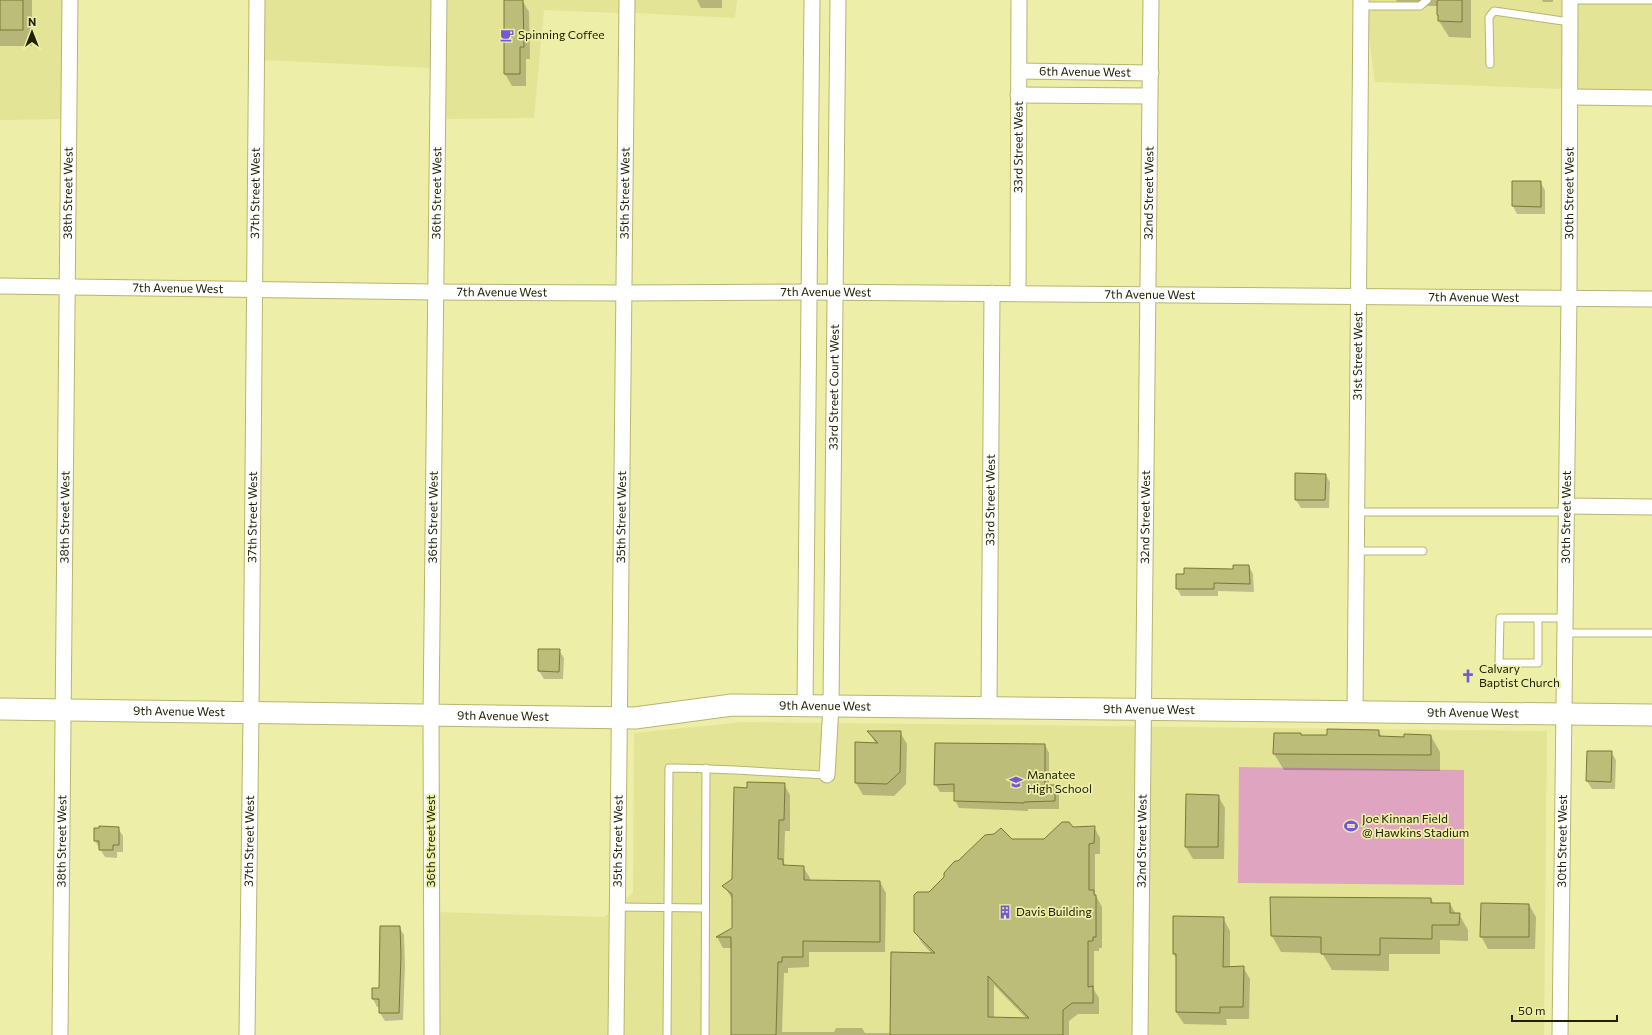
<svg xmlns="http://www.w3.org/2000/svg" width="1652" height="1035" font-family="Commissioner,sans-serif">
<style>
.built{fill:#e3e495}
.green{fill:#dfa5c0}
.shadow{fill:#0003;fill-rule:evenodd}
.building{fill:#bbbd78;stroke:#797936;fill-rule:evenodd}
.lines{fill:none;stroke-linecap:round;stroke-linejoin:round}
.lane-casing{stroke:#b5b671;stroke-width:9}
.street-casing{stroke:#b5b671;stroke-width:17}
.secondary-casing{stroke:#b5b671;stroke-width:23}
.lane{stroke:#fff;stroke-width:7}
.street{stroke:#fff;stroke-width:15}
.secondary{stroke:#fff;stroke-width:21}
.labels{text-anchor:middle;stroke-width:3.5;stroke-linejoin:round;paint-order:stroke}
.poi-label{font-size:12px;fill:#202004;stroke:#edefa8;text-anchor:start}
.street-label{font-size:12px;fill:#202004;stroke:#edefa8}
</style>
<rect width="100%" height="100%" fill="#edefa8"/>
<g class="built">
<path d="M0 0H63L62 119 0 120Z"/>
<path d="M264 0H431L430 68 263 60Z"/>
<path d="M446 0H619V13L544 10 534 118 444 119Z"/>
<path d="M634 0H737L735 18 634 13Z"/>
<path d="M1368 0H1563V89L1375 82 1368 29Z"/>
<path d="M1577 0H1652V90L1577 89Z"/>
<path d="M744 722 1547 731 1544 1035H438L437 912 604 917 633 893 634 733Z"/>
</g>
<path class="green" d="M1239 767 1464 770V885L1238 883Z"/>
<g class="shadow">
<rect x="0" y="0" width="32" height="46"/>
<path d="M522 0 529 12 530 59H526V86H512L505 74Z"/>
<path d="M697 0H722V8H701Z"/>
<path d="M1396 0H1471V38L1449 37 1439 21 1438 6H1400Z"/>
<path d="M1542 0H1553V2H1543Z"/>
<path d="M1513 182H1540L1545 190V214H1517L1513 206Z"/>
<path d="M1325 474 1330 482 1329 508H1301L1296 500Z"/>
<path d="M1249 566 1253 574 1254 592 1218 591V596H1181L1177 588 1234 570Z"/>
<path d="M559 650 564 658 563 679H544L539 671Z"/>
<path d="M1378 731 1382 737 1431 736 1440 752V771L1284 770 1274 754 1302 736H1328Z"/>
<path d="M869 732H900L907 744 906 784 894 796 863 795 856 783V743L876 744Z"/>
<path d="M1045 745 1049 753V786H1055L1059 794V809H1028V811L959 808 955 800V792H940L935 784Z"/>
<path d="M1588 752H1611L1616 760 1615 789H1592L1587 781Z"/>
<path d="M784 784 790 795V831H785L784 863 786 866 803 867 810 878V882H880L886 893 885 952H809V967L788 968V973H784L782 1032H834L836 1028H862L865 1033H891L932 954 922 943 915 932 929 893 959 862 1011 840H1044L1073 828 1094 827 1100 838V854H1095V894L1102 907V948H1099V951H1094V990L1099 998V1014H1078L1069 1021V1035H732V948H723L717 937 733 929V900L724 886 733 880 748 789ZM994 985 1027 1019 994 1018Z"/>
<path d="M1218 796 1225 808 1224 859H1193L1186 847Z"/>
<path d="M118 828 123 836V852H117V858L105 857 95 841Z"/>
<path d="M1271 898 1431 899 1434 904H1450L1456 914H1459L1468 930V941L1440 940V954H1389V971L1332 970 1322 953 1281 952 1272 936Z"/>
<path d="M1529 905 1536 917 1535 949H1488L1481 936Z"/>
<path d="M1223 918 1230 931V967H1243L1250 979 1249 1019H1226L1227 1025 1184 1024 1176 1012V958L1174 954Z"/>
<path d="M399 927 404 935 405 965 403 1020 385 1021 380 1013V1007H377L373 999 380 989Z"/>
</g>
<g class="building">
<rect x="0" y="0" width="23" height="30"/>
<path d="M504 0H523L524 47H520V74H504Z"/>
<path d="M1439 0H1462V22L1438 21V15H1437V1Z"/>
<path d="M1512 181H1541V207L1512 206Z"/>
<path d="M1295 473 1326 474 1325 500H1295Z"/>
<path d="M1233 565H1249L1250 584 1214 583V589H1176V574H1184V568L1233 569Z"/>
<path d="M538 649H560L559 672 538 671Z"/>
<path d="M1327 729 1379 730V736L1404 737V734L1431 735V755L1273 754 1274 733H1301V735H1327Z"/>
<path d="M867 731H901L900 772 887 784 855 783V742L878 743Z"/>
<path d="M935 743 1045 744V785H1055V801L1024 802V803L954 801V784L934 785Z"/>
<path d="M1587 751H1612L1611 782 1586 781Z"/>
<path d="M747 782 785 783 784 820H779L778 859H783V865L804 866V880L880 881V942L803 941V957H782V962H778L776 1035H731V937H716L732 928V894L722 886 732 879 734 787 747 788Z"/>
<path d="M1186 794 1219 795 1218 847H1185Z"/>
<path d="M1062 822H1069L1073 827 1095 826 1094 843 1089 844V890H1094V895H1096V937H1093V941H1088V987L1093 986V1003H1072L1063 1010V1035H890L891 952 935 953 914 932V895L917 892H929L944 877V873L951 865 955 861H958L985 835 994 834 1001 828 1012 839H1044ZM988 976 1029 1018 988 1017Z"/>
<path d="M99 826 119 827V845H113V850H99V841H94V828H99Z"/>
<path d="M1270 897 1431 898V903H1450V913H1460L1459 925H1432V939L1380 938V955L1321 954V937L1271 936Z"/>
<path d="M1481 903 1529 904V937H1480Z"/>
<path d="M1173 916 1224 917 1223 967 1244 966 1243 1007H1220V1013L1176 1012V954H1173Z"/>
<path d="M380 926H400L401 956 399 1013H379V999H372V988H379Z"/>
</g>
<g class="lines">
<g class="lane-casing">
<g id="lane">
<path d="M1570 0H1652"/>
<path d="M1361 6H1420L1427 0"/>
<path d="M1490 64 1489 17 1494 11 1570 22"/>
<path d="M1357 512H1566"/>
<path d="M1357 551H1423"/>
<path d="M1538 618V663H1499L1500 618H1565"/>
<path d="M1564 633H1652"/>
<path d="M617 907 705 908"/>
<path d="M667 1035 669 768C721 768 774 773 827 775"/>
<path d="M705 1035 706 768"/>
</g>
</g>
<g class="street-casing">
<g id="street">
<path id="s1" d="M1019 71 1151 73"/>
<path d="M1018 95 1150 96"/>
<path d="M1570 97 1652 98"/>
<path id="s2" d="M0 286 435 292 624 293 809 292 1652 299"/>
<path id="s3" d="M1018 293 1019 0"/>
<path d="M1566 506 1652 507"/>
<path d="M805 706 812 0"/>
<path id="s4" d="M989 707 992 293"/>
<path id="s5" d="M1355 712 1361 0"/>
<path id="s6" d="M827 775 831 706 838 0"/>
<path id="s7" d="M60 1035 70 0"/>
<path id="s8" d="M247 1035 251 714 257 0"/>
<path id="s9" d="M432 1035 431 716 439 0"/>
<path id="s10" d="M616 1035 627 0"/>
<path id="s11" d="M1140 1035 1151 0"/>
<path id="s12" d="M1560 1035 1569 298 1570 0"/>
</g>
</g>
<g class="secondary-casing">
<g id="secondary">
<path id="s13" d="M0 709 635 718 732 705 1652 715"/>
</g>
</g>
<use href="#lane" class="lane"/>
<use href="#street" class="street"/>
<use href="#secondary" class="secondary"/>
</g>
<defs>
<g id="cafe-bare" transform="scale(1.08)"><path d="M-5.5-4.5H6V0H3Q3 3.5 0 3.5H-2.5Q-5.5 3.5-5.5 0ZM3-3.2v2h1.7v-2ZM-6 4.5H4V6H-6Z" fill="#7359d3" stroke="#edefa8" stroke-width="2.5" paint-order="stroke"/></g>
<g id="church-bare" transform="scale(1.08)"><path d="M-1.2-6h2.4v3.5h3.3v2.4h-3.3V6h-2.4V-.1h-3.3v-2.4h3.3Z" fill="#7359d3" stroke="#edefa8" stroke-width="2.5" paint-order="stroke"/></g>
<g id="school-bare" transform="scale(1.08)"><path d="M0-5L7-2L0 1L-7-2ZM-4 1L0 2.5L4 1V4Q0 6-4 4Z" fill="#7359d3" stroke="#edefa8" stroke-width="2.5" paint-order="stroke"/></g>
<g id="stadium-bare" transform="scale(1.08)"><path d="M0-5a6.5 5 0 1 0 0 10a6.5 5 0 1 0 0-10ZM-3.5-1.8h7v3.6h-7Z" fill="#7359d3" stroke="#edefa8" stroke-width="2.5" paint-order="stroke"/></g>
<g id="building-bare" transform="scale(1.08)"><path d="M-4-6H4V6H1V3H-1V6H-4ZM-2.5-4.3h1.7v1.8h-1.7ZM.8-4.3h1.7v1.8H.8ZM-2.5-1h1.7V.8h-1.7ZM.8-1h1.7V.8H.8Z" fill="#7359d3" stroke="#edefa8" stroke-width="2.5" paint-order="stroke"/></g>
</defs>
<g fill-rule="evenodd">
<use href="#cafe-bare" x="507" y="35"/>
<use href="#church-bare" x="1468" y="676"/>
<use href="#school-bare" x="1016" y="782"/>
<use href="#stadium-bare" x="1351" y="826"/>
<use href="#building-bare" x="1005" y="912"/>
</g>
<g class="labels">
<g class="poi-label">
<text x="518" y="39">Spinning Coffee</text>
<text x="1479" y="673">Calvary<tspan x="1479" dy="14">Baptist Church</tspan></text>
<text x="1027" y="779">Manatee<tspan x="1027" dy="14">High School</tspan></text>
<text x="1362" y="823">Joe Kinnan Field<tspan x="1362" dy="14">@ Hawkins Stadium</tspan></text>
<text x="1016" y="916">Davis Building</text>
</g>
<g class="street-label">
<text dy="4" stroke="none"><textPath href="#s1" startOffset="66">6th Avenue West</textPath></text>
<text dy="4" stroke="none"><textPath href="#s3" startOffset="146">33rd Street West</textPath></text>
<text dy="4" stroke="none"><textPath href="#s7" startOffset="842">38th Street West</textPath></text>
<text dy="4" stroke="none"><textPath href="#s8" startOffset="842">37th Street West</textPath></text>
<text dy="4" stroke="none"><textPath href="#s9" startOffset="842">36th Street West</textPath></text>
<text dy="4" stroke="none"><textPath href="#s10" startOffset="842">35th Street West</textPath></text>
<text dy="4" stroke="none"><textPath href="#s11" startOffset="842">32nd Street West</textPath></text>
<text dy="4" stroke="none"><textPath href="#s12" startOffset="842">30th Street West</textPath></text>
<text dy="4" stroke="none"><textPath href="#s2" startOffset="178">7th Avenue West</textPath></text>
<text dy="4" stroke="none"><textPath href="#s2" startOffset="826">7th Avenue West</textPath></text>
<text dy="4" stroke="none"><textPath href="#s2" startOffset="502">7th Avenue West</textPath></text>
<text dy="4" stroke="none"><textPath href="#s2" startOffset="1150">7th Avenue West</textPath></text>
<text dy="4" stroke="none"><textPath href="#s2" startOffset="1474">7th Avenue West</textPath></text>
<text dy="4" stroke="none"><textPath href="#s5" startOffset="356">31st Street West</textPath></text>
<text dy="4" stroke="none"><textPath href="#s6" startOffset="388">33rd Street Court West</textPath></text>
<text dy="4" stroke="none"><textPath href="#s4" startOffset="207">33rd Street West</textPath></text>
<text dy="4" stroke="none"><textPath href="#s7" startOffset="518">38th Street West</textPath></text>
<text dy="4" stroke="none"><textPath href="#s9" startOffset="518">36th Street West</textPath></text>
<text dy="4" stroke="none"><textPath href="#s8" startOffset="518">37th Street West</textPath></text>
<text dy="4" stroke="none"><textPath href="#s10" startOffset="518">35th Street West</textPath></text>
<text dy="4" stroke="none"><textPath href="#s11" startOffset="518">32nd Street West</textPath></text>
<text dy="4" stroke="none"><textPath href="#s12" startOffset="518">30th Street West</textPath></text>
<text dy="4" stroke="none"><textPath href="#s13" startOffset="826">9th Avenue West</textPath></text>
<text dy="4" stroke="none"><textPath href="#s13" startOffset="1150">9th Avenue West</textPath></text>
<text dy="4" stroke="none"><textPath href="#s13" startOffset="179">9th Avenue West</textPath></text>
<text dy="4" stroke="none"><textPath href="#s13" startOffset="1474">9th Avenue West</textPath></text>
<text dy="4" stroke="none"><textPath href="#s13" startOffset="503">9th Avenue West</textPath></text>
<text dy="4" stroke="none"><textPath href="#s7" startOffset="194">38th Street West</textPath></text>
<text dy="4" stroke="none"><textPath href="#s8" startOffset="194">37th Street West</textPath></text>
<text transform="translate(431 841) rotate(-90)" y="4">36th Street West</text>
<text dy="4" stroke="none"><textPath href="#s10" startOffset="194">35th Street West</textPath></text>
<text dy="4" stroke="none"><textPath href="#s11" startOffset="194">32nd Street West</textPath></text>
<text dy="4" stroke="none"><textPath href="#s12" startOffset="194">30th Street West</textPath></text>
</g>
</g>
<g transform="translate(32 32)" stroke="#edefa8" stroke-width="3" paint-order="stroke">
<path d="M0-3L7 15L0 10L-7 15Z" fill="#202004"/>
<text y="-6" font-size="11" font-weight="bold" text-anchor="middle" fill="#202004">N</text>
</g>
<path d="M1512 1015v6h105v-6" fill="none" stroke="#202004" stroke-width="2"/>
<text x="1518" y="1015" font-size="12" fill="#202004" stroke="#edefa8" stroke-width="3" paint-order="stroke">50 m</text>
</svg>
